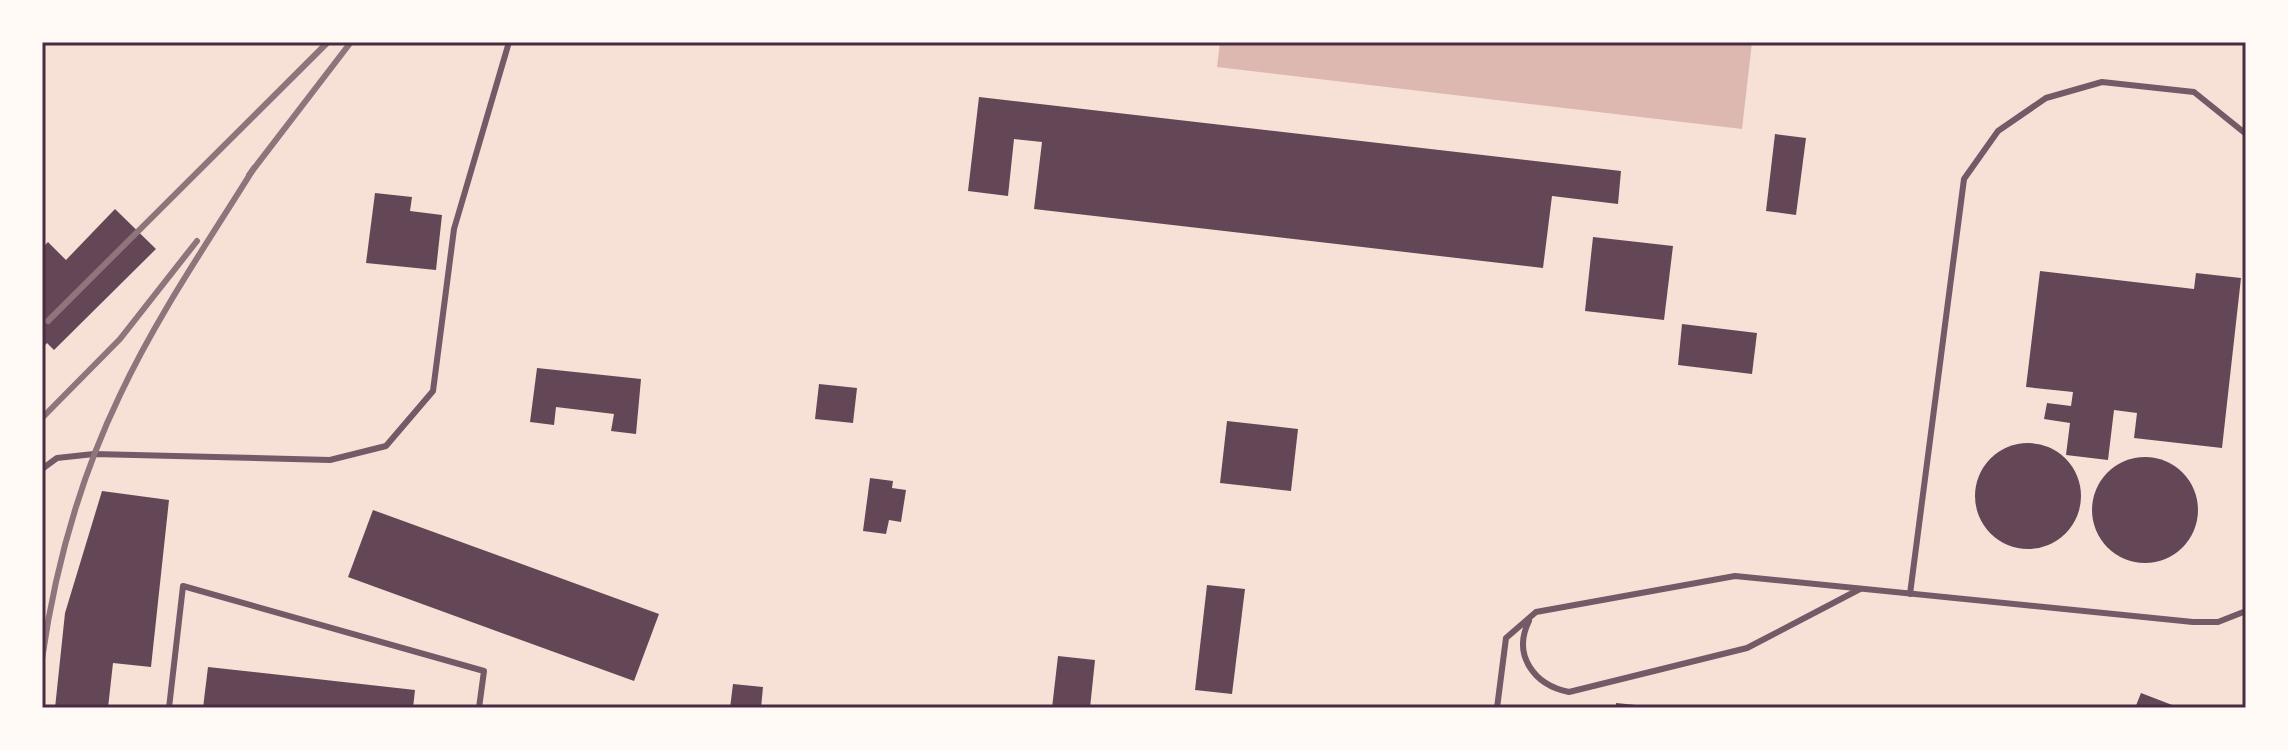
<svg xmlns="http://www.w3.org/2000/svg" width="2288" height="750" font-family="'Golos Text',sans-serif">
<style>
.water{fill:#dcb8b0}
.building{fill:#644757}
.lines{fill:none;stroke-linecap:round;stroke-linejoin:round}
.service{stroke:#755966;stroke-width:6}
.rail{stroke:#8f747c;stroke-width:6}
.neatline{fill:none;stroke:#4a2c40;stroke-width:3}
</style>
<rect width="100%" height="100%" fill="#f7e1d7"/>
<path class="water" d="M1220 42H1752L1742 129 1217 67Z"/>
<g class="building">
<path d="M979 97 1621 171 1618 204 1552 196 1543 268 1034 209 1042 142 1014 139 1008 196 968 191Z"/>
<path d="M1775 134 1806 138 1796 215 1766 211Z"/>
<path d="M375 193 412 197 410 211 442 215 436 270 366 263Z"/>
<path d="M115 209 156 249 54 350 47 343 42 348V248L48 242 66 260Z"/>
<path d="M1593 237 1673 246 1664 320 1585 311Z"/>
<path d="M2040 271 2194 289 2196 273 2241 278 2222 448 2134 438 2137 413 2114 410 2108 460 2066 455 2070 423 2044 419 2047 403 2071 406 2073 392 2026 387Z"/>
<path d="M1682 324 1757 333 1752 374 1678 365Z"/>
<path d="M537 368 641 379 636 434 611 431 614 414 556 407 554 425 530 422Z"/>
<path d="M819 384 857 388 853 423 815 419Z"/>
<path d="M1227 421 1298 429 1291 491 1220 483Z"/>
<circle cx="2028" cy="496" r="53"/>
<circle cx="2145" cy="510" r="53"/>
<path d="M870 478 893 481 892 488 906 490 901 522 889 520 886 534 863 531Z"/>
<path d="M102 491 169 500 151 667 113 663 108 708H55L65 613Z"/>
<path d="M373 510 659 614 634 681 348 577Z"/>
<path d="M1207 585 1245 589 1232 694 1195 690Z"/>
<path d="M1058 656 1095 660 1090 708H1052Z"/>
<path d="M208 667 415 690 413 708H203Z"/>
<path d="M733 684 763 687 761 708H730Z"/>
<path d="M2141 693 2180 708H2135Z"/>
<path d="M1616 703 1646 706V708H1616Z"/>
</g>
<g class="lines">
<g class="service">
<path d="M42 469 57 458 94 454 330 460 386 446 433 391 454 229 509 42"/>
<path d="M1910 594 1964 179 1998 131 2046 98 2102 82 2194 92 2246 134"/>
<path d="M1529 621C1512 655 1534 685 1569 692L1747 648 1860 589"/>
<path d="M169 708 183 586 484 671 479 708"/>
<path d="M1497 708 1506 638 1536 612 1735 576 2193 622H2218L2246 611"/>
</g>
<g class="rail">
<path d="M249 175 351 42"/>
<path d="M48 321 328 42"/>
<path d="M42 418 120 339 197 241"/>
<path d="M42 659C55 568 80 478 120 395 157 316 208 242 254 168"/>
</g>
</g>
<rect width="2288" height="750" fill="none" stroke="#fffaf5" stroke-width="88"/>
<rect x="44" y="44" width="2200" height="662" class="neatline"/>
</svg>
